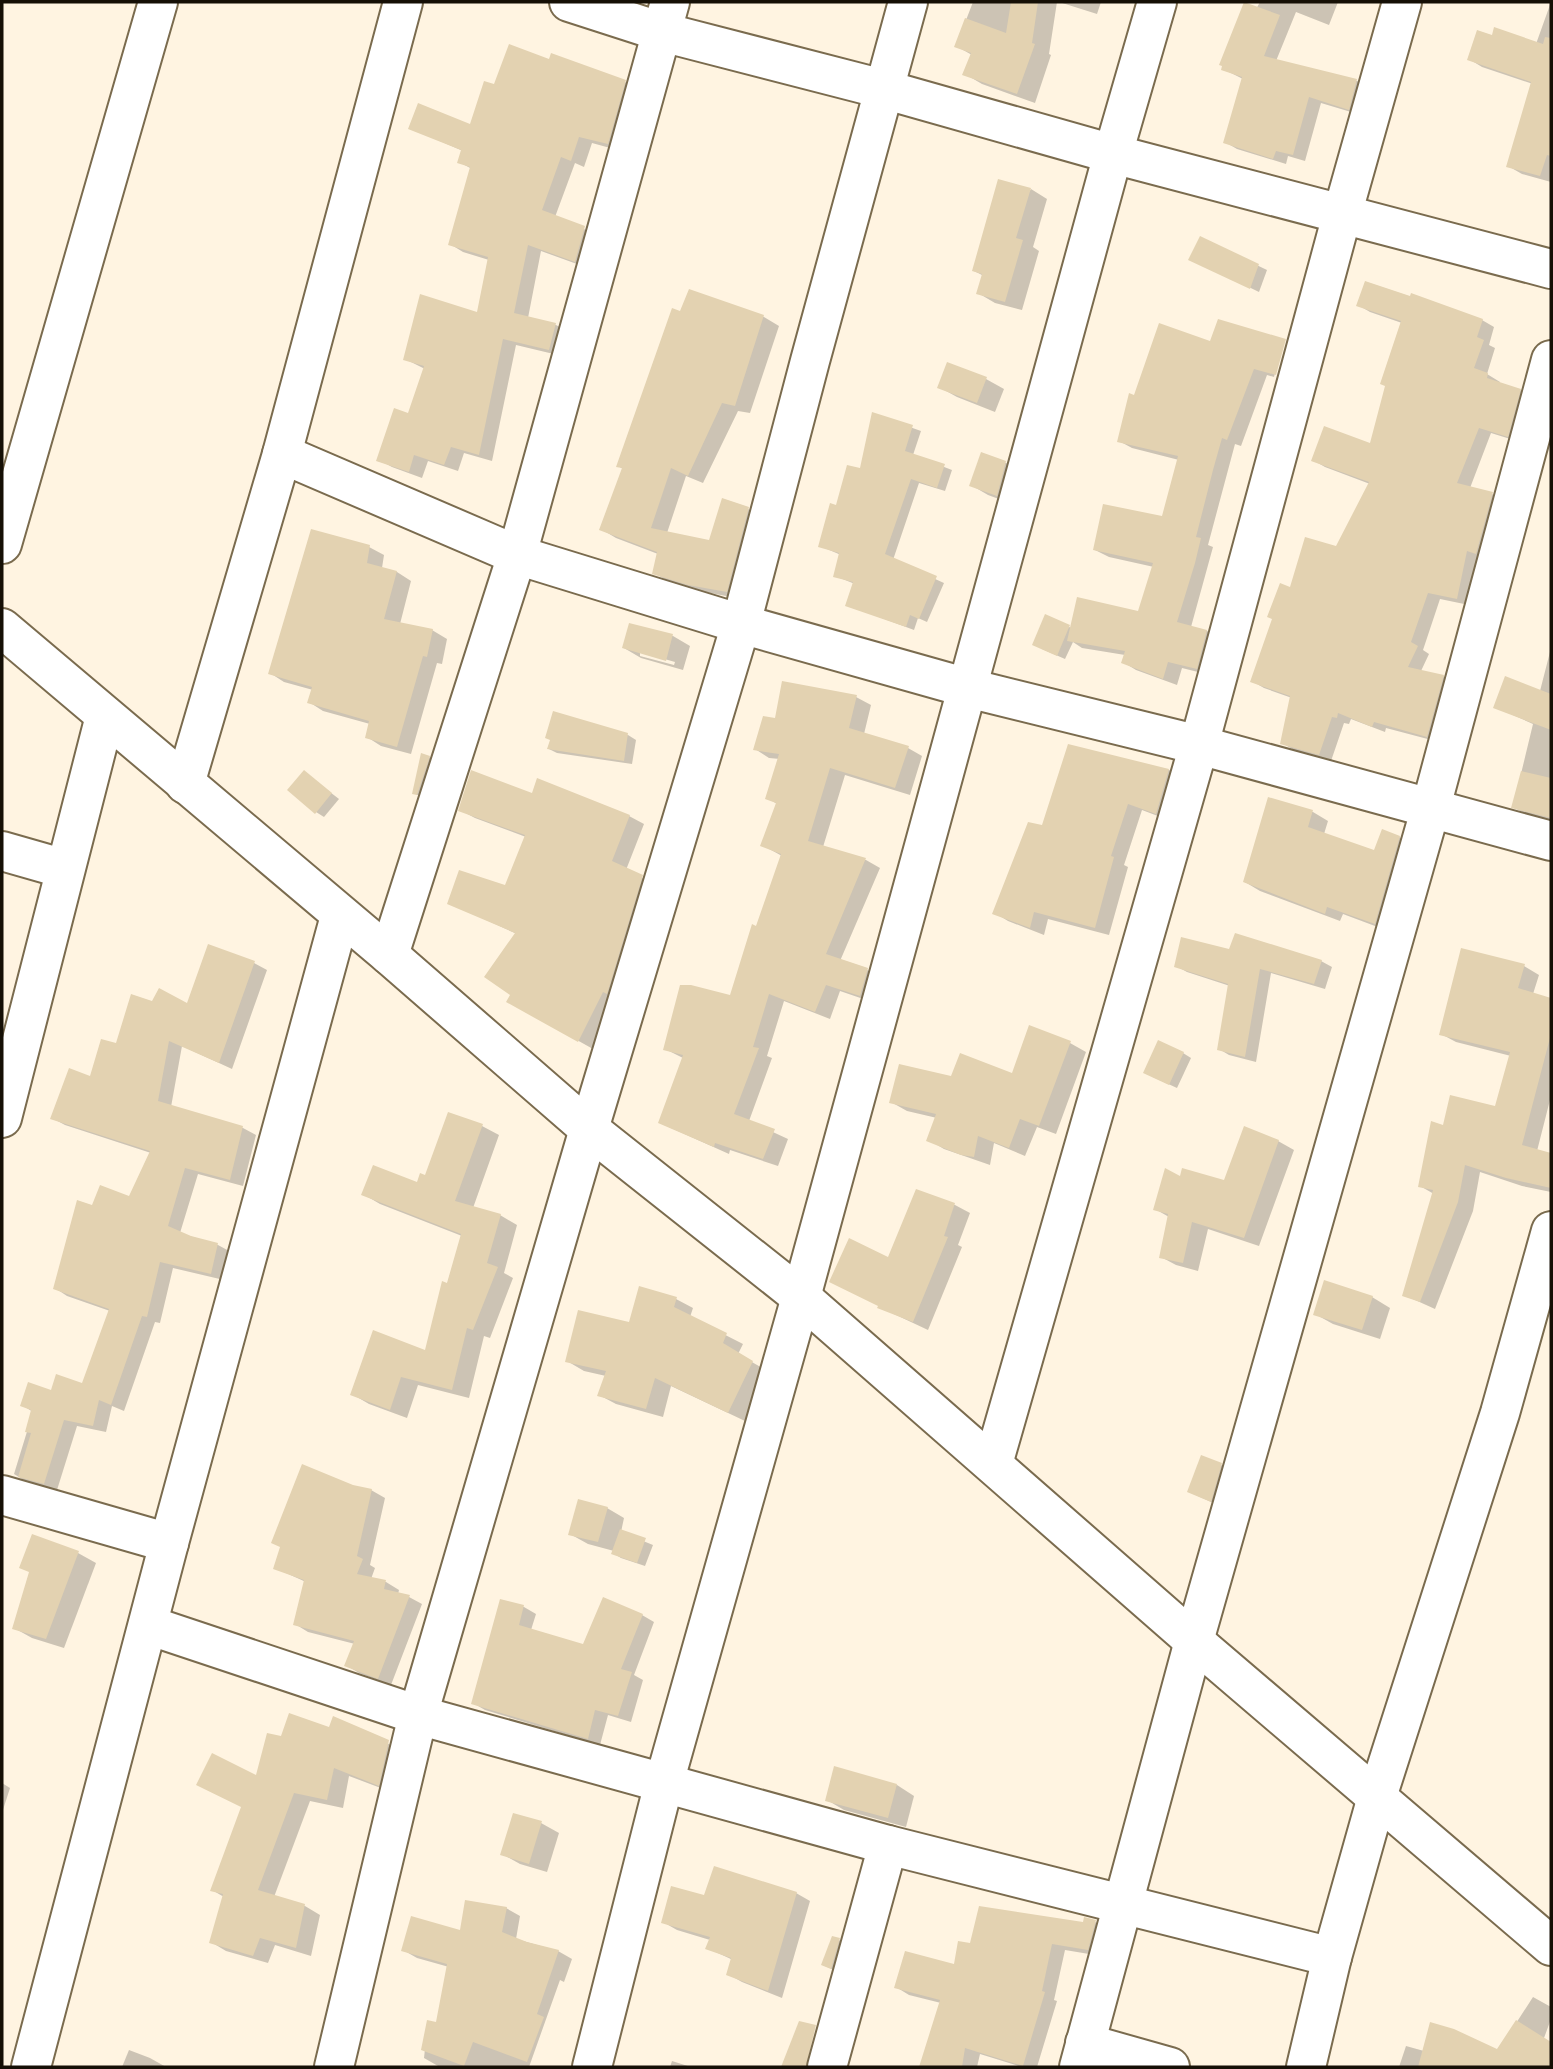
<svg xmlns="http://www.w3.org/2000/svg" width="1553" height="2069" font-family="Commissioner,sans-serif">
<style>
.shadow{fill:#0003;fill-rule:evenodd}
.building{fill:#e3d2b1}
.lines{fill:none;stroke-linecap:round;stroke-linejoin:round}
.minor-casing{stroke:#7a6b4e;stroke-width:42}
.minor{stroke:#fff;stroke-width:38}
</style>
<rect width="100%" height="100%" fill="#fff4e1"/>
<g class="shadow">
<path d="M973 2H1057L1049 54 1051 55 1035 103 982 84 965 74 972 55 956 46Z"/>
<path d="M1059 2H1101L1097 14Z"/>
<path d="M1260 2H1338L1329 25 1296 12 1276 61 1357 81 1369 88 1361 115 1321 103 1305 161 1288 156 1286 164 1237 149 1225 142 1243 79 1223 69Z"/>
<path d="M1551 2V182L1522 174 1508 166 1533 84 1482 67 1469 59 1493 37 1536 44Z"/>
<path d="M550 61 625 82 638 90 621 151 592 143 584 167 575 163 555 217 598 235 588 268 541 251 528 318 556 325 569 332 562 356 516 345 492 461 464 453 458 471 428 461 422 478 392 467 379 460 409 415 425 369 405 359 479 314 489 260 463 252 450 244 472 169 459 162 463 151 410 128 471 126 495 87Z"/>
<path d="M1031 189 1047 199 1033 247 1039 251 1022 310 995 303 978 293 984 276 974 271Z"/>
<path d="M1200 238 1267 270 1259 292 1199 263Z"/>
<path d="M690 291 764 317 779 326 750 413 738 411 703 483 686 476 667 533 710 542 748 509 764 517 742 599 705 592 670 582 654 573 658 554 616 538 601 529 623 469 618 466Z"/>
<path d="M1358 305 1482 320 1494 327 1489 345 1495 348 1487 374 1500 382 1499 384 1520 390 1532 397 1520 442 1491 433 1470 488 1492 494 1504 501 1469 605 1440 599 1423 650 1429 654 1421 671 1443 676 1455 683 1439 742 1386 728 1385 732 1351 719 1349 724 1344 723 1331 761 1294 750 1282 743 1292 698 1264 688 1252 681 1291 589 1337 548 1370 484 1325 467 1313 460 1372 445 1402 323 1370 312Z"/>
<path d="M1219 321 1286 341H1283L1274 377 1267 375 1241 446 1235 444 1208 545 1213 547 1191 627 1207 631 1220 639 1210 675 1182 668 1177 685 1136 670 1123 662 1125 655 1082 648 1073 642 1065 659 1042 649 1069 627 1072 628 1139 613 1154 567 1109 557 1095 550 1163 518 1179 460 1132 448 1119 441 1136 397 1211 343Z"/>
<path d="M1287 342 1298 348 1289 381 1277 378Z"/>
<path d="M986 379 1004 389 995 412 957 397 939 387Z"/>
<path d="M873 414 921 431 913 455 952 470 945 491 919 483 893 560 944 583 927 622 918 618 914 630 847 605 855 584 835 576 841 555 820 546 837 507 861 471Z"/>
<path d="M982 455 1006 463 1023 473 1015 505 988 495 971 485Z"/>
<path d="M369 547 384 555 382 568 397 572 411 581 400 624 432 630 447 639 442 664 437 663 411 754 381 746 367 737 370 724 323 711 309 702 313 690 284 682 270 673Z"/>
<path d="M631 625 673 636 690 646 683 670 641 658 624 648ZM640 652 675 662 674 665 640 656Z"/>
<path d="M1551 648V820L1526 814 1513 807 1533 724 1495 707 1540 691Z"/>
<path d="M856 697 871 705 864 734 908 748 922 756 910 795 845 775 823 847 866 860 880 868 840 961 867 970 882 978 875 1003 840 991 830 1019 784 1001 767 1056 772 1058 749 1121 788 1139 778 1166 730 1150 729 1154 660 1123 683 1058 665 1049 731 997 782 856 762 845 777 804 768 798 780 759 769 758 755 749 776 720Z"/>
<path d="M628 735 636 740 632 764 557 753 549 749 552 740Z"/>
<path d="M1069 746 1169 770 1183 778 1171 821 1142 810 1124 865 1128 867 1109 935 1048 919 1044 935 1008 921 995 913 1043 827Z"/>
<path d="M429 757 437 762 423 798 414 793Z"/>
<path d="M304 772 339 799 324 817 316 812Z"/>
<path d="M533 795 629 816 644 824 626 870 656 885 618 999 593 1049 509 1002 513 995 517 934 449 903 506 887 526 837 475 818 460 810Z"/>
<path d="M1269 799 1313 812 1328 821 1324 834 1375 852 1399 837 1415 846 1391 932 1343 914 1340 921 1260 891 1245 882Z"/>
<path d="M1230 951 1321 961 1332 967 1325 989 1271 973 1256 1062 1229 1055 1219 1049 1230 986 1187 972 1176 966Z"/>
<path d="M254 963 267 970 232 1069 182 1046 171 1107 243 1128 256 1135 243 1186 198 1174 180 1233 218 1245 231 1252 224 1280 173 1268 160 1323 155 1322 124 1411 112 1406 106 1432 77 1426 57 1490 27 1482 14 1474 33 1412 22 1405 52 1392 83 1385 110 1311 67 1296 55 1288 93 1207 130 1198 151 1153 65 1125 52 1118 91 1079 153 1003 188 1006Z"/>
<path d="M1524 966 1539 975 1533 994 1551 999V1096L1537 1151 1551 1155V1192L1522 1186 1480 1172 1473 1211 1435 1309 1404 1295 1434 1194 1420 1186 1444 1128 1497 1108 1511 1056 1456 1042 1441 1034Z"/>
<path d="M1070 1043 1086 1052 1056 1134 1037 1127 1025 1156 994 1143 990 1165 944 1149 929 1140 937 1118 907 1111 891 1102 952 1078 1013 1075Z"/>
<path d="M1183 1053 1191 1058 1177 1088 1153 1077Z"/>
<path d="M482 1126 499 1135 473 1208 500 1215 517 1225 504 1273 513 1278 490 1338 484 1336 469 1398 418 1385 407 1418 369 1404 352 1394 426 1353 462 1236 380 1204 363 1194 418 1184Z"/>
<path d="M1278 1141 1294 1150 1259 1246 1208 1229 1198 1271 1176 1265 1161 1257 1169 1217 1155 1209 1181 1178 1225 1183Z"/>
<path d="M917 1191 955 1205 970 1213 958 1245 962 1247 928 1330 879 1307 889 1259Z"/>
<path d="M1372 1297 1390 1308 1380 1339 1333 1324 1315 1314Z"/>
<path d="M676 1299 693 1308 690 1317 743 1344 738 1354 769 1372 745 1421 671 1386 663 1417 616 1404 599 1395 606 1376 584 1371 567 1361Z"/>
<path d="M1221 1465 1239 1475 1229 1510 1189 1492Z"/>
<path d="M353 1486 371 1490 385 1498 370 1565 375 1568 371 1579 386 1582 399 1590 398 1594 409 1597 422 1604 391 1685 359 1673 346 1665 355 1644 308 1632 295 1624 306 1582 275 1568Z"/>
<path d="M607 1508 624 1518 621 1532 653 1545 645 1566 621 1558 613 1553 614 1551 588 1544 570 1534Z"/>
<path d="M78 1553 96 1563 64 1648 32 1638 14 1628Z"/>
<path d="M502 1601 524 1607 536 1614 531 1630 584 1646 642 1615 654 1622 634 1675 643 1680 631 1722 608 1715 600 1745 485 1710 473 1703Z"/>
<path d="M334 1719 404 1751 394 1793 349 1776 343 1808 310 1801 274 1897 305 1906 320 1915 311 1956 275 1945 268 1963 226 1951 211 1942 224 1897 212 1890 257 1777 283 1739 330 1729Z"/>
<path d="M2 1783 10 1788 2 1813Z"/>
<path d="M897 1785 914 1796 906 1827 844 1810 827 1800Z"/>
<path d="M541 1823 559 1833 547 1872 520 1864 502 1854Z"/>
<path d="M796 1893 810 1901 782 1998 742 1982 728 1974 733 1960 707 1948 710 1940 677 1930 663 1922 706 1897Z"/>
<path d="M506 1908 520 1916 516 1939 558 1951 572 1959 564 1982 560 1980 529 2067 438 2066 424 2058 428 2022 437 2024 449 1967 417 1958 403 1950 461 1933Z"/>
<path d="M1095 1922 1108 1929 1101 1956 1065 1950 1054 2000 1057 2001 1037 2067H1022L980 2054 977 2067H921L941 2003 909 1995 896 1987 955 1966 972 1945Z"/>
<path d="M839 1940 847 1945 840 1973 823 1965Z"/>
<path d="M1533 1997 1551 2007V2019L1544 2038 1551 2043V2067H1538L1534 2064 1532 2067H1399L1406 2046 1424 2051H1498Z"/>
<path d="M129 2050 150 2058 166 2067H122Z"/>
<path d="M672 2061 691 2067H670Z"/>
</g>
<g class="building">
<path d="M1011 2H1038L1032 43 1035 44 1017 94 962 75 971 53 954 47 965 18 1006 33Z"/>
<path d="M1244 2 1280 15 1264 56 1357 79 1349 110 1309 97 1293 155 1276 151 1273 159 1223 143 1242 77 1221 70 1222 66 1219 65Z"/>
<path d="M1494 27 1543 44 1545 37 1551 38V156L1547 155 1540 176 1506 167 1531 82 1467 60 1477 30 1492 35Z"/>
<path d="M509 44 549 59 551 53 626 80 608 144 579 137 571 161 561 157 542 210 585 226 575 262 528 245 514 313 556 323 549 350 503 339 479 455 451 447 444 465 414 455 409 472 376 461 394 408 408 413 424 366 403 360 420 294 477 312 488 257 448 245 470 167 457 163 461 150 408 129 418 103 470 124 484 81 494 84Z"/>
<path d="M998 179 1031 188 1016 238 1023 240 1005 302 976 294 982 274 972 271Z"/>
<path d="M1200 236 1259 264 1250 289 1188 260Z"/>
<path d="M1365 281 1410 296 1411 293 1483 319 1477 337 1484 340 1474 368 1488 373 1487 378 1521 389 1508 437 1479 428 1457 483 1493 492 1476 554 1467 551 1457 599 1428 593 1411 642 1418 646 1408 667 1444 675 1427 737 1374 722 1372 727 1338 713 1337 718 1332 717 1319 755 1280 744 1290 696 1250 682 1272 619 1267 617 1280 583 1290 587 1305 537 1336 546 1369 482 1311 461 1324 426 1370 443 1385 386 1380 384 1401 321 1356 306Z"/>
<path d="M689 289 764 315 735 406 722 403 688 476 671 468 651 528 709 540 722 498 749 507 727 592 688 585 652 574 657 552 599 530 622 468 616 467 672 308 680 311Z"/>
<path d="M1218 319 1286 339 1276 375 1254 369 1227 440 1222 438 1213 470 1196 537 1201 538 1195 563 1177 622 1207 630 1197 669 1168 662 1163 679 1121 663 1125 651 1067 641 1077 597 1138 611 1153 563 1093 550 1103 504 1162 516 1178 456 1117 442 1129 393 1134 395 1159 323 1210 341Z"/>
<path d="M947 362 987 377 977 403 937 388Z"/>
<path d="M872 412 913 425 905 451 945 464 937 488 911 479 885 554 937 576 919 619 910 615 906 627 845 606 853 582 833 577 839 553 818 547 830 503 836 505 847 465 860 468Z"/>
<path d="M981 452 1006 461 997 496 969 486Z"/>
<path d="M311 529 370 545 367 563 397 571 384 619 433 629 427 657 423 656 397 747 365 738 369 721 307 703 312 687 268 674Z"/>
<path d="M1045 614 1070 625 1057 656 1032 645Z"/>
<path d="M629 623 673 634 666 661 622 648Z"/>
<path d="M1505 676 1551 694V730L1493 708Z"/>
<path d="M782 681 857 695 849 728 909 746 895 788 830 768 808 841 866 858 826 954 868 968 860 996 826 985 815 1012 769 994 753 1047 759 1048 734 1114 775 1129 763 1159 715 1143 714 1147 658 1123 683 1055 663 1050 680 985H691L730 995 752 924 756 926 781 854 760 846 776 803 765 799 779 754 753 750 763 716 775 718Z"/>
<path d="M553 711 628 733 624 761 547 749 550 740 545 738Z"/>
<path d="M1068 744 1169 769 1156 814 1128 804 1111 856 1114 857 1095 928 1034 912 1030 928 992 914 1028 822 1042 825Z"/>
<path d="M421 753 430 756 417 795 412 794Z"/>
<path d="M304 770 332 793 315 814 287 790Z"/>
<path d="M471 770 532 793 537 778 630 815 612 861 643 875 607 994 603 992 578 1042 506 1002 510 995 484 977 515 933 447 904 459 870 505 885 525 835 458 811Z"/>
<path d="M1521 771 1551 778V818L1511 808Z"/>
<path d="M1268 797 1313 810 1308 827 1374 850 1382 829 1400 836 1375 924 1327 907 1325 914 1243 882Z"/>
<path d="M1235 933 1322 960 1314 984 1260 969 1245 1057 1217 1050 1228 984 1174 967 1181 937 1229 949Z"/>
<path d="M208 944 255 961 219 1063 169 1041 158 1101 243 1126 230 1180 185 1168 168 1226 191 1236 218 1243 211 1274 160 1262 147 1317 142 1316 111 1405 99 1400 93 1426 64 1420 44 1484 18 1477 31 1433 25 1432 31 1410 20 1406 28 1382 51 1390 56 1374 82 1383 109 1309 53 1289 77 1200 92 1205 100 1185 129 1196 150 1151 50 1119 69 1068 90 1076 101 1039 116 1043 131 994 152 1001 159 988 187 1003Z"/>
<path d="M1461 948 1525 964 1518 988 1551 998V1034L1522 1145 1551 1153V1188L1506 1178 1465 1165 1458 1202 1420 1302 1402 1296 1433 1190 1418 1187 1431 1121 1443 1125 1450 1095 1495 1106 1510 1052 1439 1035Z"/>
<path d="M1029 1025 1071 1041 1039 1126 1020 1119 1009 1148 978 1136 974 1157 961 1155 926 1141 936 1114 889 1103 899 1064 951 1076 960 1053 1012 1073Z"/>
<path d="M1158 1040 1184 1052 1169 1085 1143 1073Z"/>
<path d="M448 1112 483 1124 455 1201 501 1214 487 1263 498 1267 473 1330 467 1328 452 1390 401 1377 390 1410 350 1395 373 1330 425 1350 442 1281 447 1283 461 1234 361 1195 373 1165 417 1182 420 1173 425 1175Z"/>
<path d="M1244 1126 1279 1140 1244 1238 1192 1222 1183 1263 1159 1258 1168 1214 1153 1210 1165 1168 1180 1176 1182 1168 1224 1180Z"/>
<path d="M916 1189 955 1203 944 1236 948 1237 913 1322 877 1308 878 1306 829 1282 849 1238 888 1257Z"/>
<path d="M1324 1280 1373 1296 1362 1330 1313 1315Z"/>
<path d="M639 1286 677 1297 674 1307 727 1333 723 1343 753 1361 728 1413 655 1378 646 1409 597 1396 606 1371 565 1362 578 1310 629 1322Z"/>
<path d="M1201 1455 1222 1463 1211 1502 1187 1492Z"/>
<path d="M302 1464 353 1485 372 1489 357 1556 363 1559 357 1574 386 1580 384 1589 410 1595 378 1679 344 1666 354 1641 293 1625 304 1580 273 1569 280 1547 271 1543Z"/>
<path d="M578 1499 608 1507 598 1542 568 1535Z"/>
<path d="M620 1529 646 1538 637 1563 611 1554Z"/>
<path d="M32 1534 79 1551 46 1639 12 1629 29 1572 19 1568Z"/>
<path d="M603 1597 643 1614 621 1669 632 1672 618 1716 595 1710 588 1739 471 1704 500 1599 524 1605 519 1625 583 1644Z"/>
<path d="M289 1713 329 1727 333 1716 389 1740 379 1786 334 1768 327 1800 294 1793 258 1890 305 1904 296 1948 260 1938 253 1956 209 1943 223 1894 210 1891 241 1807 196 1785 212 1753 256 1775 267 1733 281 1736Z"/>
<path d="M834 1766 897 1784 888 1818 825 1801Z"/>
<path d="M513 1813 542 1821 529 1864 500 1855Z"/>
<path d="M714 1866 797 1892 768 1991 726 1975 731 1958 705 1949 710 1937 661 1923 671 1886 704 1895Z"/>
<path d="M465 1900 507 1907 502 1932 527 1942 559 1950 537 2014 544 2017 527 2062 473 2042 464 2066 421 2050 427 2020 436 2022 447 1964 401 1951 411 1916 460 1930Z"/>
<path d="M979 1906 1083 1922 1084 1917 1096 1920 1088 1950 1052 1944 1042 1991 1045 1992 1023 2066 965 2048 962 2067H919L940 2000 894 1988 905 1951 954 1964 958 1941 970 1943Z"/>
<path d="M832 1936 840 1938 831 1969 821 1965Z"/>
<path d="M1516 2020 1551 2042V2067H1418L1430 2022 1454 2029 1497 2049Z"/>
<path d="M799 2021 816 2025 806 2067H781Z"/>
</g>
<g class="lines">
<g class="minor-casing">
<g id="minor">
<path d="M569 2 662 32 883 89 1113 154 1551 269"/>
<path d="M282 454 517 555 741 624 968 688 1199 745 1551 841"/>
<path d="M2 544 158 2"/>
<path d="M2 628 389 955 589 1129 801 1297 1194 1641 1551 1946"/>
<path d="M185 784 282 454 403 2"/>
<path d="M2 851 65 869"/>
<path d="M389 955 517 555 670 2"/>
<path d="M2 1118 105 716"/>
<path d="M993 1464 1199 745 1342 215 1402 2"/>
<path d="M2 1495 169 1543"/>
<path d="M148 1625 418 1715 888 1845 1332 1957"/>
<path d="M1085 2043 1170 2067"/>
<path d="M31 2067 169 1543 340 916"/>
<path d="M334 2067 418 1715 589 1129 741 624 810 361 908 2"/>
<path d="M592 2067 664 1783 801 1297 1113 154 1157 2"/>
<path d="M827 2067 888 1845"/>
<path d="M1079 2067 1194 1641 1431 807 1551 360"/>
<path d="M1306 2067 1332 1957 1377 1797 1500 1413 1551 1231"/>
</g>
</g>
<use href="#minor" class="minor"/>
</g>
<rect width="1553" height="2069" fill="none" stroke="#150f05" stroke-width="7"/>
</svg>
